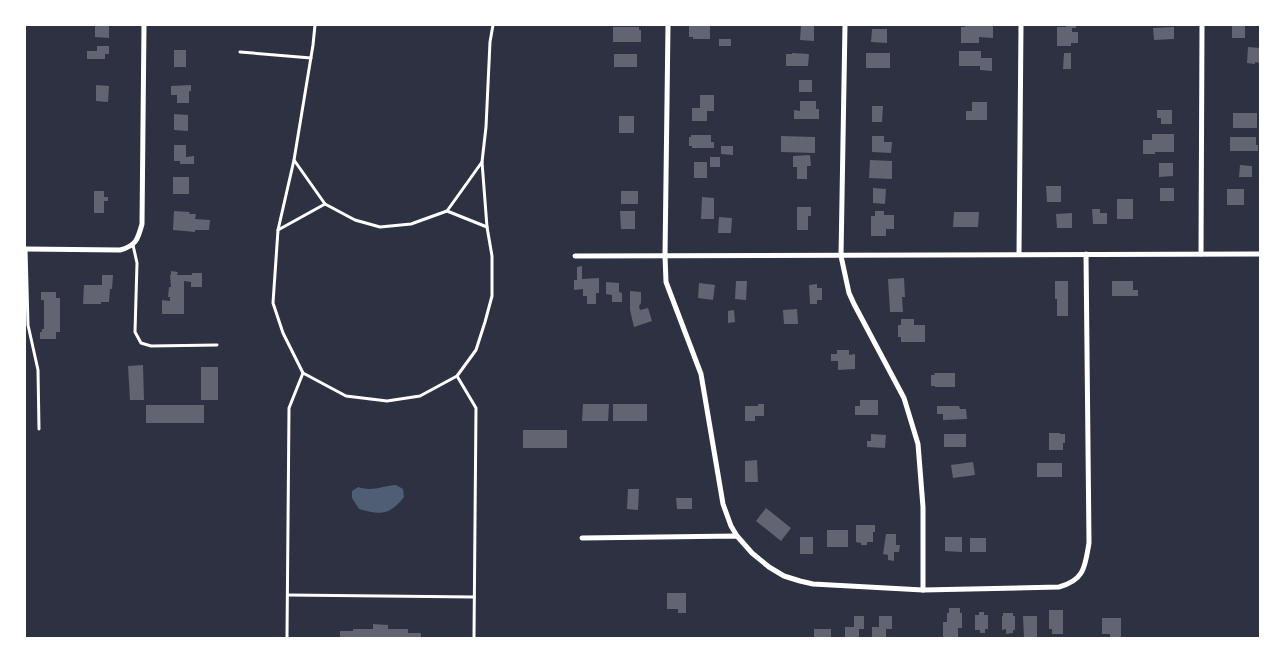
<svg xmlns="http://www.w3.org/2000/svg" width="1285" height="663" font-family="'Open Sans',sans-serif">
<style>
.water{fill:#4f5d75}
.building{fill:#626471}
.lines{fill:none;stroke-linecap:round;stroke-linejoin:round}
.service{stroke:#fff;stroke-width:3}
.minor{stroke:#fff;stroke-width:5}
</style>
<rect width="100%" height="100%" fill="#2d3142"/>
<path class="water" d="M396 485 403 489 404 497C389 516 380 515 359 509L352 498V491L358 487C373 492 381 486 396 485Z"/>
<g class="building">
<path d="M95 25H109V38L95 37Z"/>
<path d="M693 25H710V39H693V37H689V26H693Z"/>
<path d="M801 25H814V41L800 40Z"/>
<path d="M965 25H993V38L979 37V43H961V27H965Z"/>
<path d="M1066 25H1076V28H1072V32H1078V43H1071V46H1057V27H1066Z"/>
<rect x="1232" y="25" width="13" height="13"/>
<path d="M613 27H639V30H641V42H613Z"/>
<path d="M1174 27V39L1154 40 1153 28Z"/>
<path d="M872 29H887V43L871 42Z"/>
<rect x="719" y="39" width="12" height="7"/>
<path d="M97 46H109V54H105V59H87V51H97Z"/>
<path d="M1248 47 1260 48V63L1255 62V64L1247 63Z"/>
<rect x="174" y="50" width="12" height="17"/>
<path d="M959 51H981V58H992V71L980 70V66H959Z"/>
<path d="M792 53 809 54 808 66H786V54H792Z"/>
<rect x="866" y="53" width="24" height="15"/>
<path d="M1064 53H1071V69H1063Z"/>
<rect x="614" y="54" width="23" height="13"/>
<rect x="799" y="80" width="13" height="12"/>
<path d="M96 85 109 86 108 102 96 101Z"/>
<path d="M191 85V91H189V103H177V95H171V86Z"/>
<path d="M700 95H714V111H707V121H692V108H700Z"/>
<path d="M800 101H816V109H819V119H794V110L800 111Z"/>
<path d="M972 102H987V120H966V111H972Z"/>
<path d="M872 106H883L882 122H872Z"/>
<path d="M1157 110H1172V124H1161V118H1157Z"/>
<rect x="1233" y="113" width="24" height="15"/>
<path d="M174 114 188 115V131L174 130Z"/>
<rect x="619" y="116" width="15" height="17"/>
<path d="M1152 134H1174V152H1155V154H1143V140H1152Z"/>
<path d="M691 135H711V142H714V148H692V146H689V137H691Z"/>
<path d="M781 136 815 137V153L781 152Z"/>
<path d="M872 136H884V142H892L891 153 872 152Z"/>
<path d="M1230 137H1256V145H1258V151H1230Z"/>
<path d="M174 145H186V157L194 156V164H180V161H174Z"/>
<path d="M721 146H733V155L721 154Z"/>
<path d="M810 155 811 166H807V179H797V167H793V156Z"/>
<rect x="710" y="157" width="10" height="10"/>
<path d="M870 160 892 161V179L869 178Z"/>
<rect x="694" y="162" width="13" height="16"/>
<path d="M1159 163H1173V176L1159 177Z"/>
<path d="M1240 165 1252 166V177H1239Z"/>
<rect x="173" y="177" width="16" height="17"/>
<path d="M1046 186H1061V202H1047Z"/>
<path d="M873 188 886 189 885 204 873 203Z"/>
<rect x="1160" y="188" width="14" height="13"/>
<rect x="1227" y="189" width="17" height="16"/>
<path d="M94 191H104V197H108V201H104V213H94Z"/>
<rect x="621" y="191" width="17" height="13"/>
<path d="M702 197 714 198V219H701Z"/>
<rect x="1117" y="199" width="16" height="20"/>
<path d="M797 207H811V216H808V230H797Z"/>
<path d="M1092 209H1100V213H1107V224H1093Z"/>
<path d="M174 211 190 212 189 214H196L195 219 210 220 209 230H195V232L173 230Z"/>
<path d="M620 211H635V229H621Z"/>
<path d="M875 211H884V215H894V229H886V236H871V216H875Z"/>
<path d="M954 212H979L978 227H953Z"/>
<path d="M1072 213V228H1057L1056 214Z"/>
<path d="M719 217 732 218 731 233H718Z"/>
<path d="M582 266V279L599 278V293H596V304H587V296H583V289L574 290V280H577V267Z"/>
<path d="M171 271 178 272 177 275H192V273H202V287H191V282L184 281V314H162V300L170 301V297H168L169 287H171L170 275H171Z"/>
<path d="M102 275H113L112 289H110L109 302H101V304H83L84 285H102Z"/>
<path d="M904 278 905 297H902L903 312H890L888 279Z"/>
<path d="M736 281H747L746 300 735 299Z"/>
<path d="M1055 281H1068V316H1057V299H1055Z"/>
<path d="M1112 281H1133V290H1138V296H1112Z"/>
<path d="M606 282 619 283V292L622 293V302H612V295L606 294Z"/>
<path d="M699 283 715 285 713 300 698 298Z"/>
<path d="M817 284V288H822V300H817V304H810L809 285Z"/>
<path d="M630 291 641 292V303L639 306 640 310 648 308 652 321 634 327 630 310Z"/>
<path d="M41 292H56V298H60V332H56V339H40V332H42V329H44V300H41Z"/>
<path d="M797 309 798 324H784L783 310Z"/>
<path d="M734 310 735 322 728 323V311Z"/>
<path d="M901 319H914V325H925V342H901V337H898V325H901Z"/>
<path d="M837 350H849V355L855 354V369L838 370V361H831V354H837Z"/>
<path d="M143 365 144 400H130L128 366Z"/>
<rect x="201" y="367" width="17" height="33"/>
<path d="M934 373H955V387H935V386H931V375H935Z"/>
<path d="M860 400H878V415H855V406H860Z"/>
<path d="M583 404H609L608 421H582Z"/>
<rect x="613" y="404" width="34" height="17"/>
<path d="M758 404H764V416H755V421H745V406H758Z"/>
<rect x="146" y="405" width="58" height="18"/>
<path d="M937 406H959L960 409H966L967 419 943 420V414H937Z"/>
<rect x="523" y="430" width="44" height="18"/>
<path d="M1049 433H1060V434H1065V443H1063V450H1049Z"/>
<path d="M871 434 886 435 885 448 867 447V441H871Z"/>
<rect x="944" y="434" width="22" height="13"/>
<path d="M757 460 758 482H745V461Z"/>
<path d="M973 462 975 475 953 478 951 465Z"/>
<rect x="1037" y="463" width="25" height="14"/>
<path d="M628 489H639L638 510 627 509Z"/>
<path d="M676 498H692V509H677Z"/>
<path d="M766 508 791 528 781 541 756 521Z"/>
<path d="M856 525H875V532H873V542H867V545H861V543L856 542Z"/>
<rect x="827" y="530" width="21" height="17"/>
<path d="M886 534H896V545H900L899 552H894V561L888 560V555L883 554Z"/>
<rect x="800" y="537" width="13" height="17"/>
<path d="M945 537H962V552L945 551Z"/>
<rect x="970" y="538" width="16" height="14"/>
<path d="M667 593H686V613H678V609H667Z"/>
<path d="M949 608H960V613H962V628H958V638H943V622H947V613H949Z"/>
<path d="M1049 610H1063V634H1052V629H1049Z"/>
<path d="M979 612H984V615H988V629H985V633H980V630H975V615H979Z"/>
<path d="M1003 613H1013V616H1015V630H1013V633L1006 634V629L1002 630V616H1003Z"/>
<path d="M854 616H864V629H859V638H845V627H854Z"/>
<path d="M879 616H892V629H886V638H872V627H879Z"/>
<path d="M1023 616H1037V638H1024Z"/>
<path d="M1102 618H1121V638H1110V634H1102Z"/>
<path d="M373 624 388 625V629H408V633H421V638H340V631H353V629H373Z"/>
<rect x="814" y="629" width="17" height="9"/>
</g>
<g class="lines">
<g class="service">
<path d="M315 25 313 45 294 160 278 230 273 303 283 333 303 373 346 396 387 401 420 396 457 376 476 350 485 322 492 296V256L487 227 482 162 486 127 490 42 493 25"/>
<path d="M240 52 311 58"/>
<path d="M294 160 325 204 355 220 380 227 411 224 447 211 482 162"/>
<path d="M447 211 487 227"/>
<path d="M278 230 325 204"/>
<path d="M133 245 137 263 135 332 141 343 151 346 217 345"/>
<path d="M26 249 28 325 38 370 39 429"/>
<path d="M457 376 476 408 474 638"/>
<path d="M288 595 474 597"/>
<path d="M287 638 289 408 303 373"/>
</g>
<g class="minor">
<path d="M668 25 665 256 666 282 701 374 723 504 731 526 737 536"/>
<path d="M845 25 841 256 849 293 854 304 904 398 918 444 923 507V590"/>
<path d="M25 249 120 250C136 246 138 239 142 224L144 25"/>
<path d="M1019 254 1021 25"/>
<path d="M1201 254 1202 25"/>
<path d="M575 256 1260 254"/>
<path d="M582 538 737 536 752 553 769 567 784 576 800 581 813 584 923 590 1059 587C1085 580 1085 566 1089 543L1086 254"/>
</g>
</g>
<rect width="1285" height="663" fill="none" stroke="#ffffff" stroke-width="52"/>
</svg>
